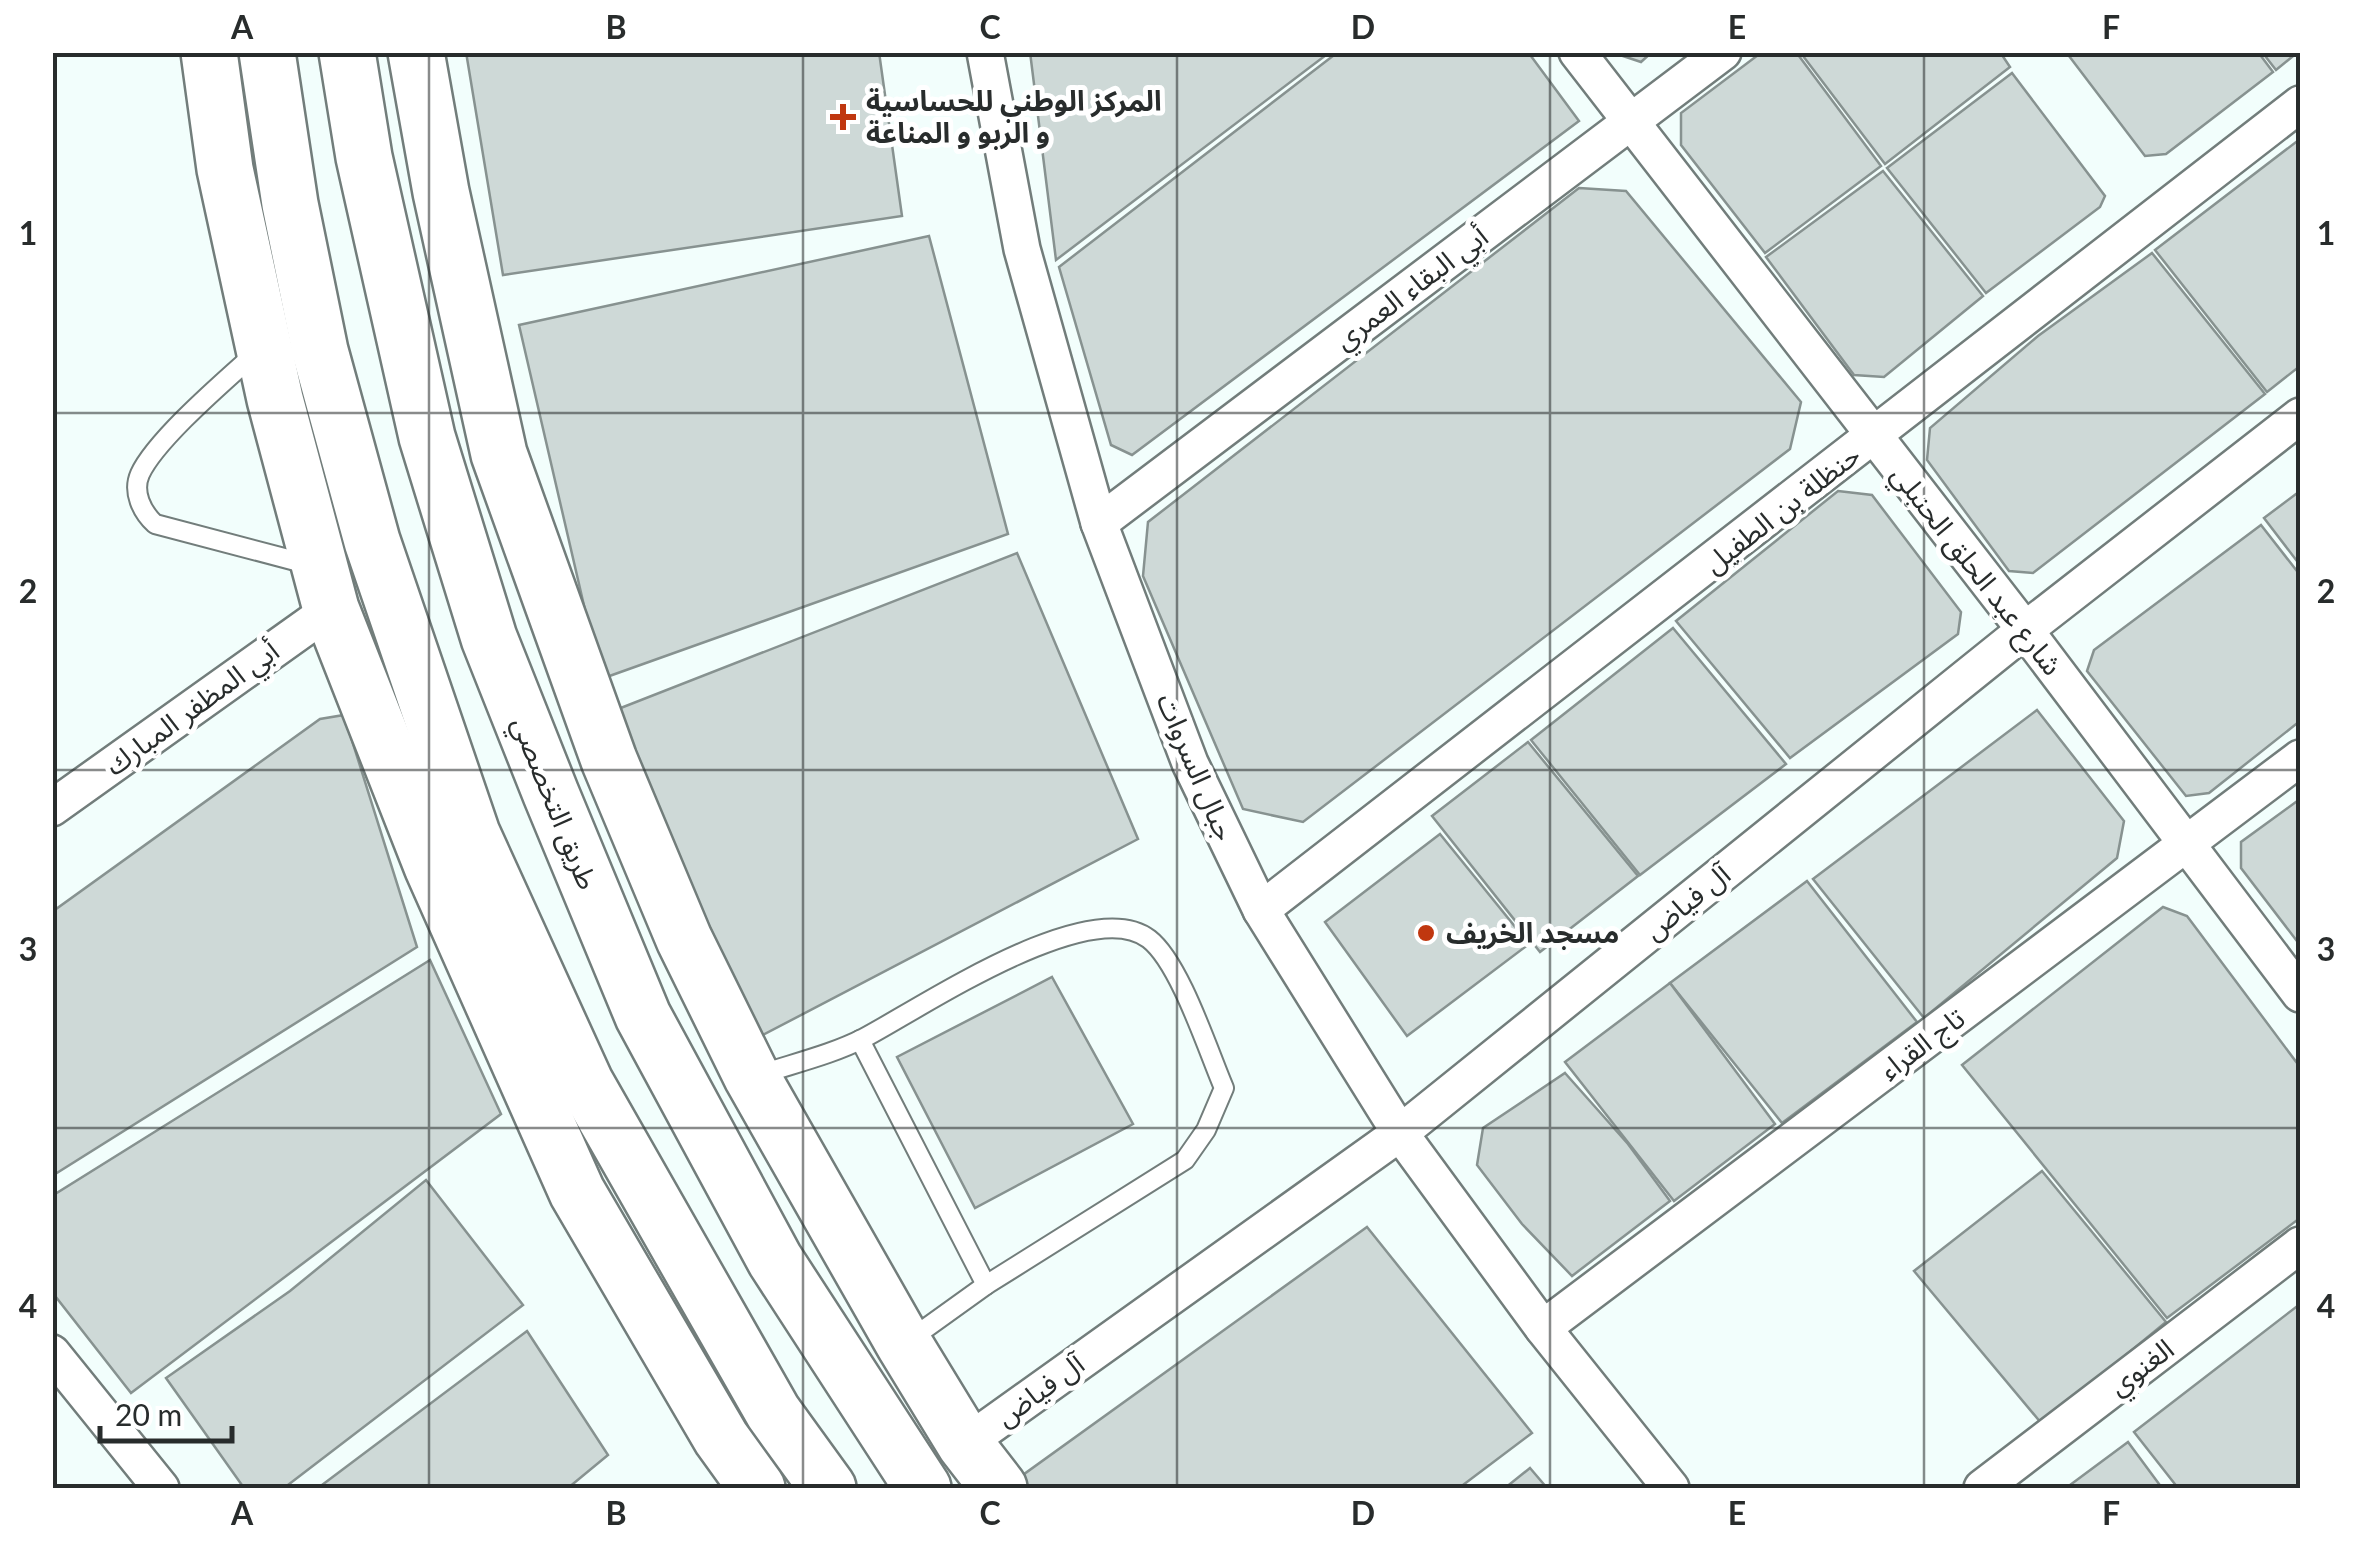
<svg xmlns="http://www.w3.org/2000/svg" width="2353" height="1541" font-family="Lato,'Noto Sans Arabic',sans-serif">
<style>
.building{fill:#ced9d7;stroke:#879290;stroke-width:2.5}
.lines{fill:none;stroke-linecap:round;stroke-linejoin:round}
.lane-casing{stroke:#727d7b;stroke-width:22}
.street-casing{stroke:#727d7b;stroke-width:40}
.primary-casing{stroke:#727d7b;stroke-width:60}
.lane{stroke:#fff;stroke-width:18}
.street{stroke:#fff;stroke-width:35}
.primary{stroke:#fff;stroke-width:55}
.grid{fill:none;stroke:#282c2c;stroke-width:2.5;stroke-opacity:0.55}
.poi-dot{fill:#c0370f;stroke:#fff;stroke-width:4}
.labels{text-anchor:middle;stroke-width:10;stroke-linejoin:round;paint-order:stroke}
.poi-label{font-size:28px;font-weight:bold;fill:#282c2c;stroke:#fff;text-anchor:start}
.street-label{font-size:28px;fill:#282c2c;stroke:#fff}
.neatline{fill:none;stroke:#282c2c;stroke-width:4}
.grid-label{font-size:32px;text-anchor:middle;font-weight:bold;fill:#282c2c}
</style>
<rect width="100%" height="100%" fill="#f2fefc"/>
<g class="building">
<path d="M466 52H879L902 216 503 275Z"/>
<path d="M1030 52H1330L1056 260Z"/>
<path d="M1338 52H1528L1579 121 1132 455 1111 445 1059 267Z"/>
<path d="M1611 52H1652L1641 62Z"/>
<path d="M1762 52H1796L1881 166 1765 253 1681 145V113Z"/>
<path d="M1800 52H2000L2010 67 1885 164Z"/>
<path d="M2066 52H2258L2273 72 2166 154 2145 156Z"/>
<path d="M2262 52H2298L2276 70Z"/>
<path d="M2012 73 2105 196 2100 207 1986 293 1887 168Z"/>
<path d="M2300 139V366L2267 392 2155 250Z"/>
<path d="M1883 171 1983 296 1884 377 1854 375 1766 257Z"/>
<path d="M1579 188 1626 191 1801 402 1790 449 1303 822 1243 809 1143 576 1148 522Z"/>
<path d="M929 236 1008 534 601 679 519 325Z"/>
<path d="M2152 253 2265 394 2033 573 2009 571 1927 460 1930 428 2038 336Z"/>
<path d="M1838 491 1872 495 1961 612 1958 634 1790 758 1676 621Z"/>
<path d="M2300 491V565L2264 518Z"/>
<path d="M2261 525 2300 575V721L2209 793 2186 796 2087 671 2094 650Z"/>
<path d="M1017 553 1138 839 759 1037 613 711Z"/>
<path d="M1673 628 1786 764 1640 875 1531 740Z"/>
<path d="M2037 710 2124 821 2117 858 1924 1018 1813 879Z"/>
<path d="M344 715 417 947 52 1176V912L320 719Z"/>
<path d="M1528 742 1638 876 1540 952 1432 816Z"/>
<path d="M2300 799V945L2241 868V842Z"/>
<path d="M1440 834 1529 944 1407 1036 1325 922Z"/>
<path d="M1807 881 1917 1022 1782 1123 1670 983Z"/>
<path d="M2163 907 2187 916 2300 1067V1218L2167 1318 1962 1065Z"/>
<path d="M430 960 501 1114 131 1393 52 1292V1196Z"/>
<path d="M1052 977 1133 1124 975 1208 897 1057Z"/>
<path d="M1670 983 1775 1124 1674 1201 1565 1062Z"/>
<path d="M1565 1073 1628 1144 1670 1201 1572 1276 1522 1224 1477 1165 1483 1128Z"/>
<path d="M2042 1171 2166 1322 2042 1424 1914 1271Z"/>
<path d="M426 1180 523 1305 284 1488H244L166 1378 290 1291Z"/>
<path d="M1367 1227 1532 1433 1459 1488H1019L1013 1482Z"/>
<path d="M2300 1304V1488H2178L2134 1432Z"/>
<path d="M527 1331 608 1455 568 1488H318Z"/>
<path d="M2128 1442 2162 1488H2066Z"/>
<path d="M1530 1468 1547 1488H1505Z"/>
</g>
<g class="lines">
<g class="lane-casing">
<g id="lane">
<path d="M251 348 250 358C221 384 155 441 140 474 132 492 142 512 155 524L307 564"/>
<path d="M860 1040 986 1285"/>
<path d="M756 1076C791 1064 831 1055 864 1038 921 1008 1090 893 1149 939 1180 963 1208 1051 1224 1088L1206 1130 1185 1160 986 1285 908 1341"/>
</g>
</g>
<g class="street-casing">
<g id="street">
<path d="M985 52 1022 249 1099 523 1190 763 1261 910 1400 1133 1543 1328 1671 1488"/>
<path d="M1577 52 2025 630 2300 994"/>
<path d="M1099 523 1723 52"/>
<path d="M52 808 331 609"/>
<path d="M1261 910 2300 104"/>
<path d="M1543 1328 2300 758"/>
<path d="M52 1353 161 1488"/>
<path d="M965 1444 1400 1133 2025 630 2300 416"/>
<path d="M1982 1488 2300 1245"/>
</g>
</g>
<g class="primary-casing">
<g id="primary">
<path d="M209 52 225 169 275 399 331 609 432 866 577 1192 721 1438 757 1488"/>
<path d="M267 52 290 204 320 351 372 541 472 834 585 1082 773 1412 828 1488"/>
<path d="M347 52 364 157 427 437 489 638 551 794 643 1016 775 1260 923 1488"/>
<path d="M416 52 441 192 499 454 609 760 684 939 752 1077 904 1344 965 1444 999 1488"/>
</g>
</g>
<use href="#lane" class="lane"/>
<use href="#street" class="street"/>
<use href="#primary" class="primary"/>
</g>
<path class="grid" d="M429 52V1488M803 52V1488M1177 52V1488M1550 52V1488M1924 52V1488M52 413H2300M52 770H2300M52 1128H2300"/>
<g class="poi-dot">
<path d="M838 102h10v10h10v10h-10v10h-10v-10h-10v-10h10z"/>
<circle cx="1426" cy="933" r="10"/>
</g>
<g class="labels">
<g class="poi-label">
<text x="866" y="111">المركز الوطني للحساسية<tspan x="866" dy="32">و الربو و المناعة</tspan></text>
<text x="1446" y="943">مسجد الخريف</text>
</g>
<g class="street-label">
<text transform="translate(1411 288) rotate(-37)" y="10">أبي البقاء العمري</text>
<text transform="translate(1782 509) rotate(-38)" y="10">حنظلة بن الطفيل</text>
<text transform="translate(1977 570) rotate(52)" y="10">شارع عبد الحلق الحنبلي</text>
<text transform="translate(192 708) rotate(-36)" y="10">أبي المظفر المبارك</text>
<text transform="translate(1196 767) rotate(67)" y="10">جبال السروات</text>
<text transform="translate(555 803) rotate(68)" y="10">طريق التخصصي</text>
<text transform="translate(1687 902) rotate(-39)" y="10">آل فياض</text>
<text transform="translate(1922 1044) rotate(-37)" y="10">تاج القراء</text>
<text transform="translate(2141 1367) rotate(-37)" y="10">الغنوي</text>
<text transform="translate(1040 1390) rotate(-36)" y="10">آل فياض</text>
</g>
</g>
<rect width="2353" height="1541" fill="none" stroke="#ffffff" stroke-width="110"/>
<path d="M100 1426v15h132v-15" fill="none" stroke="#282c2c" stroke-width="5"/>
<text x="115" y="1426" font-size="30" fill="#282c2c" stroke="#ffffff" stroke-width="8" paint-order="stroke">20 m</text>
<rect x="55" y="55" width="2243" height="1431" class="neatline"/>
<g class="grid-label">
<text x="242" y="39">A</text>
<text x="616" y="39">B</text>
<text x="990" y="39">C</text>
<text x="1363" y="39">D</text>
<text x="1737" y="39">E</text>
<text x="2111" y="39">F</text>
<text x="28" y="245">1</text>
<text x="2326" y="245">1</text>
<text x="28" y="603">2</text>
<text x="2326" y="603">2</text>
<text x="28" y="961">3</text>
<text x="2326" y="961">3</text>
<text x="28" y="1318">4</text>
<text x="2326" y="1318">4</text>
<text x="242" y="1525">A</text>
<text x="616" y="1525">B</text>
<text x="990" y="1525">C</text>
<text x="1363" y="1525">D</text>
<text x="1737" y="1525">E</text>
<text x="2111" y="1525">F</text>
</g>
</svg>
